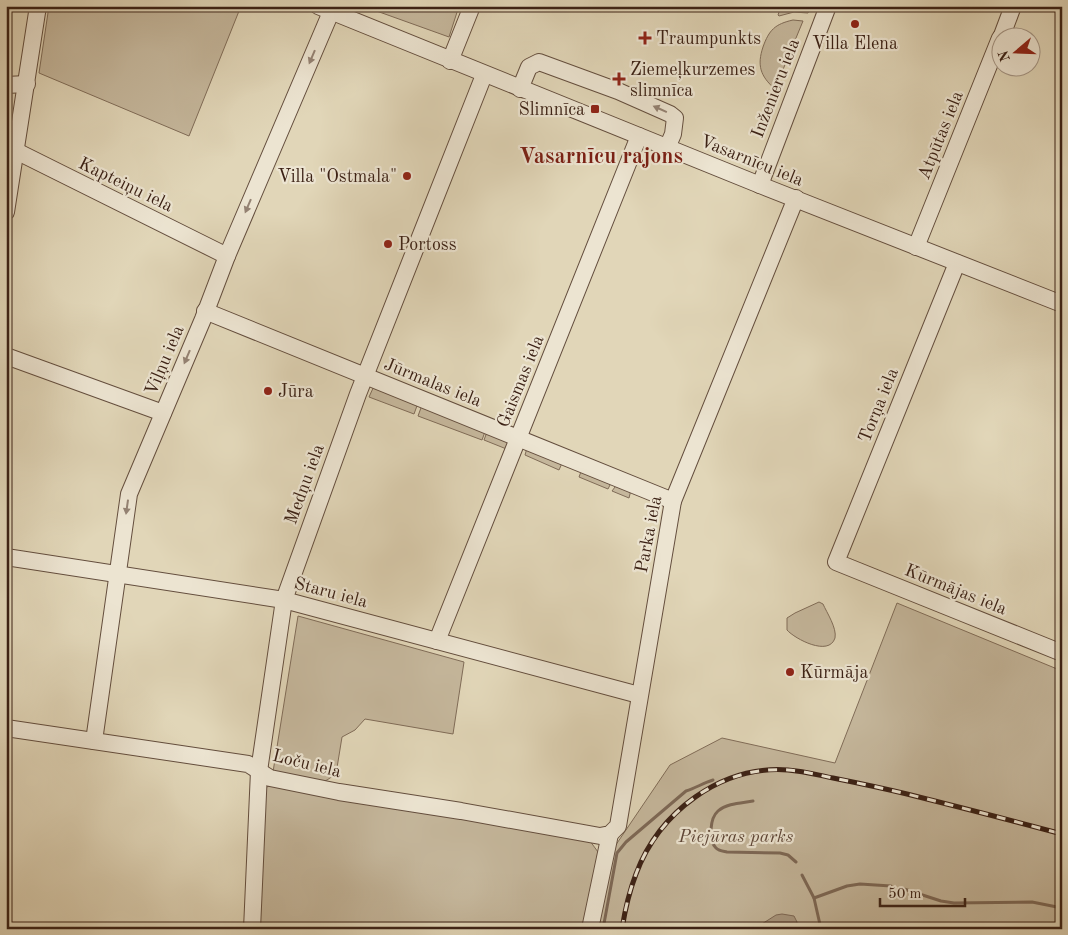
<svg xmlns="http://www.w3.org/2000/svg" width="1068" height="935" font-family="'Old Standard TT',serif">
<style>
.green{fill:#c5b79c;stroke:#806c58}
.water{fill:#a99881;stroke:#7d6856}
.lines{fill:none;stroke-linecap:round;stroke-linejoin:round}
.stream{stroke:#7d6856;stroke-width:3}
.minor-casing{stroke:#644e3e;stroke-width:18}
.minor{stroke:#ece4d1;stroke-width:16}
.rail-casing{stroke:#3b2115;stroke-width:5}
.rail{stroke:#ece4d1;stroke-width:3;stroke-dasharray:9;stroke-linecap:butt}
.oneway{fill:#948273}
.poi-dot{fill:#8f2418;stroke:#ece4d1;stroke-width:2}
.labels{text-anchor:middle;stroke-width:4.5;stroke-linejoin:round;paint-order:stroke}
.poi-label{font-size:18px;fill:#3b2115;stroke:#ece4d1;text-anchor:start}
.street-label{font-size:18px;fill:#3b2115;stroke:#ece4d1}
.park-label{font-size:18px;font-style:italic;fill:#5e4637;stroke:#ece4d1}
.district-label{font-size:22px;font-weight:bold;fill:#7a1f14;stroke:#ece4d1}
</style>
<rect width="100%" height="100%" fill="#e1d6b8"/>
<filter id="stains"><feTurbulence type="fractalNoise" baseFrequency=".004" numOctaves="4"/><feColorMatrix values="0 0 0 0 .2 0 0 0 0 .09 0 0 0 0 .02 0 0 0 .5 -.17"/></filter>
<radialGradient id="worn" r=".72"><stop offset=".6" stop-color="#630" stop-opacity="0"/><stop offset="1" stop-color="#630" stop-opacity=".3"/></radialGradient>
<g class="green">
<path d="M49 6H241L189 136 39 73Z"/>
<path d="M372 6H459L449 37 371 9Z"/>
<path d="M781 6H811L808 13 794 12 779 16 778 15Z"/>
<path d="M793 20 803 21 775 89C760 76 757 65 763 47 769 30 775 24 793 20Z"/>
<path d="M374 386 418 403 414 414 369 397Z"/>
<path d="M422 405 486 429 482 440 418 416Z"/>
<path d="M487 432 509 439V450L484 440Z"/>
<path d="M527 448 563 461 559 470 525 455Z"/>
<path d="M582 469 612 481 608 489 579 477Z"/>
<path d="M618 483 631 490 629 498 612 491Z"/>
<path d="M819 602 823 604C827 613 837 628 835 638 829 657 795 639 787 630V618L795 613Z"/>
<path d="M897 603 1062 671V929H592L609 855 670 765 722 738 835 763Z"/>
<path d="M298 616 464 662 453 734 365 719 355 730 342 737 336 774 327 780 321 782 273 772Z"/>
<path d="M273 784 590 841 598 852 584 929H257L265 788Z"/>
</g>
<path class="water" d="M782 914 794 916 797 922V929H754L776 915Z"/>
<g class="lines">
<g class="stream">
<path d="M753 801C742 803 727 803 718 811 710 818 708 840 716 848 719 851 722 851 727 852L780 853 788 855 796 862"/>
<path d="M802 875 814 898 821 929"/>
<path d="M904 889 941 901 954 903 1032 902 1062 908"/>
<path d="M814 898 847 886 860 884 891 886"/>
<path d="M603 929 617 853 626 842 686 791C696 788 703 783 713 780"/>
</g>
<g class="minor-casing">
<g id="minor">
<path d="M318 6 760 185 1062 304"/>
<path d="M1001 38 1013 6"/>
<path d="M450 61 472 6"/>
<path d="M6 85 27 84"/>
<path d="M520 89 529 67 539 62 618 91 670 114 675 118 673 134 667 148"/>
<path d="M6 152 16 151 227 256"/>
<path d="M760 185 828 6"/>
<path d="M6 212 38 6"/>
<path d="M916 247 1000 38"/>
<path d="M957 263 836 562 1062 653"/>
<path d="M205 311 673 501"/>
<path d="M6 356 163 413"/>
<path d="M6 557 284 600 639 695"/>
<path d="M437 641 639 136"/>
<path d="M6 728 248 764 270 778 339 792 461 811 600 836 610 834 618 826 673 501 796 198"/>
<path d="M94 741 129 494 203 319 227 256 331 12"/>
<path d="M252 929 259 771 284 600 358 394 484 75"/>
<path d="M590 929 610 834"/>
</g>
</g>
<use href="#minor" class="minor"/>
<g class="rail-casing">
<path id="rail" d="M622 929C625 910 629 892 636 874 659 812 721 765 788 770 803 771 818 775 833 778 858 783 882 788 907 794 959 807 1010 820 1062 834"/>
</g>
<use href="#rail" class="rail"/>
</g>
<defs><path id="oneway-solid" d="M-6-.8H1V-3.2L6.5 0L1 3.2V.8H-6Z" transform="scale(1.25)"/></defs>
<g class="oneway">
<use href="#oneway-solid" transform="translate(312 57) rotate(113)"/>
<use href="#oneway-solid" transform="translate(660 109) rotate(-156)"/>
<use href="#oneway-solid" transform="translate(248 206) rotate(113)"/>
<use href="#oneway-solid" transform="translate(187 357) rotate(113)"/>
<use href="#oneway-solid" transform="translate(127 507) rotate(98)"/>
</g>
<g class="poi-dot">
<circle cx="855" cy="24" r="5"/>
<path d="M642.5 30.5h5v5h5v5h-5v5h-5v-5h-5v-5h5z"/>
<path d="M616.5 71.5h5v5h5v5h-5v5h-5v-5h-5v-5h5z"/>
<rect x="590" y="104" width="10" height="10" rx="2.5"/>
<circle cx="407" cy="176" r="5"/>
<circle cx="388" cy="244" r="5"/>
<circle cx="268" cy="391" r="5"/>
<circle cx="790" cy="672" r="5"/>
</g>
<g class="labels">
<g class="poi-label">
<text x="656" y="44">Traumpunkts</text>
<text x="855" y="49" text-anchor="middle">Villa Elena</text>
<text x="630" y="75">Ziemeļkurzemes<tspan x="630" dy="21">slimnīca</tspan></text>
<text x="585" y="115" text-anchor="end">Slimnīca</text>
<text x="397" y="182" text-anchor="end">Villa "Ostmala"</text>
<text x="398" y="250">Portoss</text>
<text x="278" y="397">Jūra</text>
<text x="800" y="678">Kūrmāja</text>
</g>
<g class="street-label">
<text transform="translate(775 88) rotate(-69)" y="6">Inženieru iela</text>
<text transform="translate(940 135) rotate(-68)" y="6">Atpūtas iela</text>
<text transform="translate(752 160) rotate(22)" y="6">Vasarnīcu iela</text>
<text transform="translate(126 184) rotate(26)" y="6">Kapteiņu iela</text>
<text transform="translate(164 360) rotate(-67)" y="6">Viļņu iela</text>
<text transform="translate(520 381) rotate(-68)" y="6">Gaismas iela</text>
<text transform="translate(433 382) rotate(22)" y="6">Jūrmalas iela</text>
<text transform="translate(878 405) rotate(-68)" y="6">Torņa iela</text>
<text transform="translate(304 484) rotate(-70)" y="6">Medņu iela</text>
<text transform="translate(648 534) rotate(-79)" y="6">Parka iela</text>
<text transform="translate(956 589) rotate(22)" y="6">Kūrmājas iela</text>
<text transform="translate(331 592) rotate(15)" y="6">Staru iela</text>
<text transform="translate(307 763) rotate(14)" y="6">Loču iela</text>
</g>
<g class="park-label">
<text x="736" y="842">Piejūras parks</text>
</g>
<g class="district-label">
<text x="601" y="163">Vasarnīcu rajons</text>
</g>
</g>
<rect width="1068" height="935" fill="none" stroke="#e1d6b8" stroke-width="25"/>
<rect x="8" y="8" width="1053" height="920" fill="none" stroke="#3b2115" stroke-width="2.5"/>
<rect x="12" y="12" width="1043" height="910" fill="none" stroke="#3b2115"/>
<g transform="translate(1016 52) rotate(251)"><circle r="24" fill="#ece4d1" stroke="#a59686"/>
<path d="M0-4L9 19L0 12L-9 19Z" fill="#8f2418"/>
<text y="-8" font-size="14" font-weight="bold" text-anchor="middle" fill="#3b2115">N</text>
</g>
<path d="M880 898v8h85v-8" fill="none" stroke="#3b2115" stroke-width="2.5"/>
<text x="888" y="898" font-size="15" fill="#3b2115" stroke="#ece4d1" stroke-width="4" paint-order="stroke">50 m</text>
<rect width="100%" height="100%" filter="url(#stains)"/>
<rect width="100%" height="100%" fill="url(#worn)"/>
</svg>
